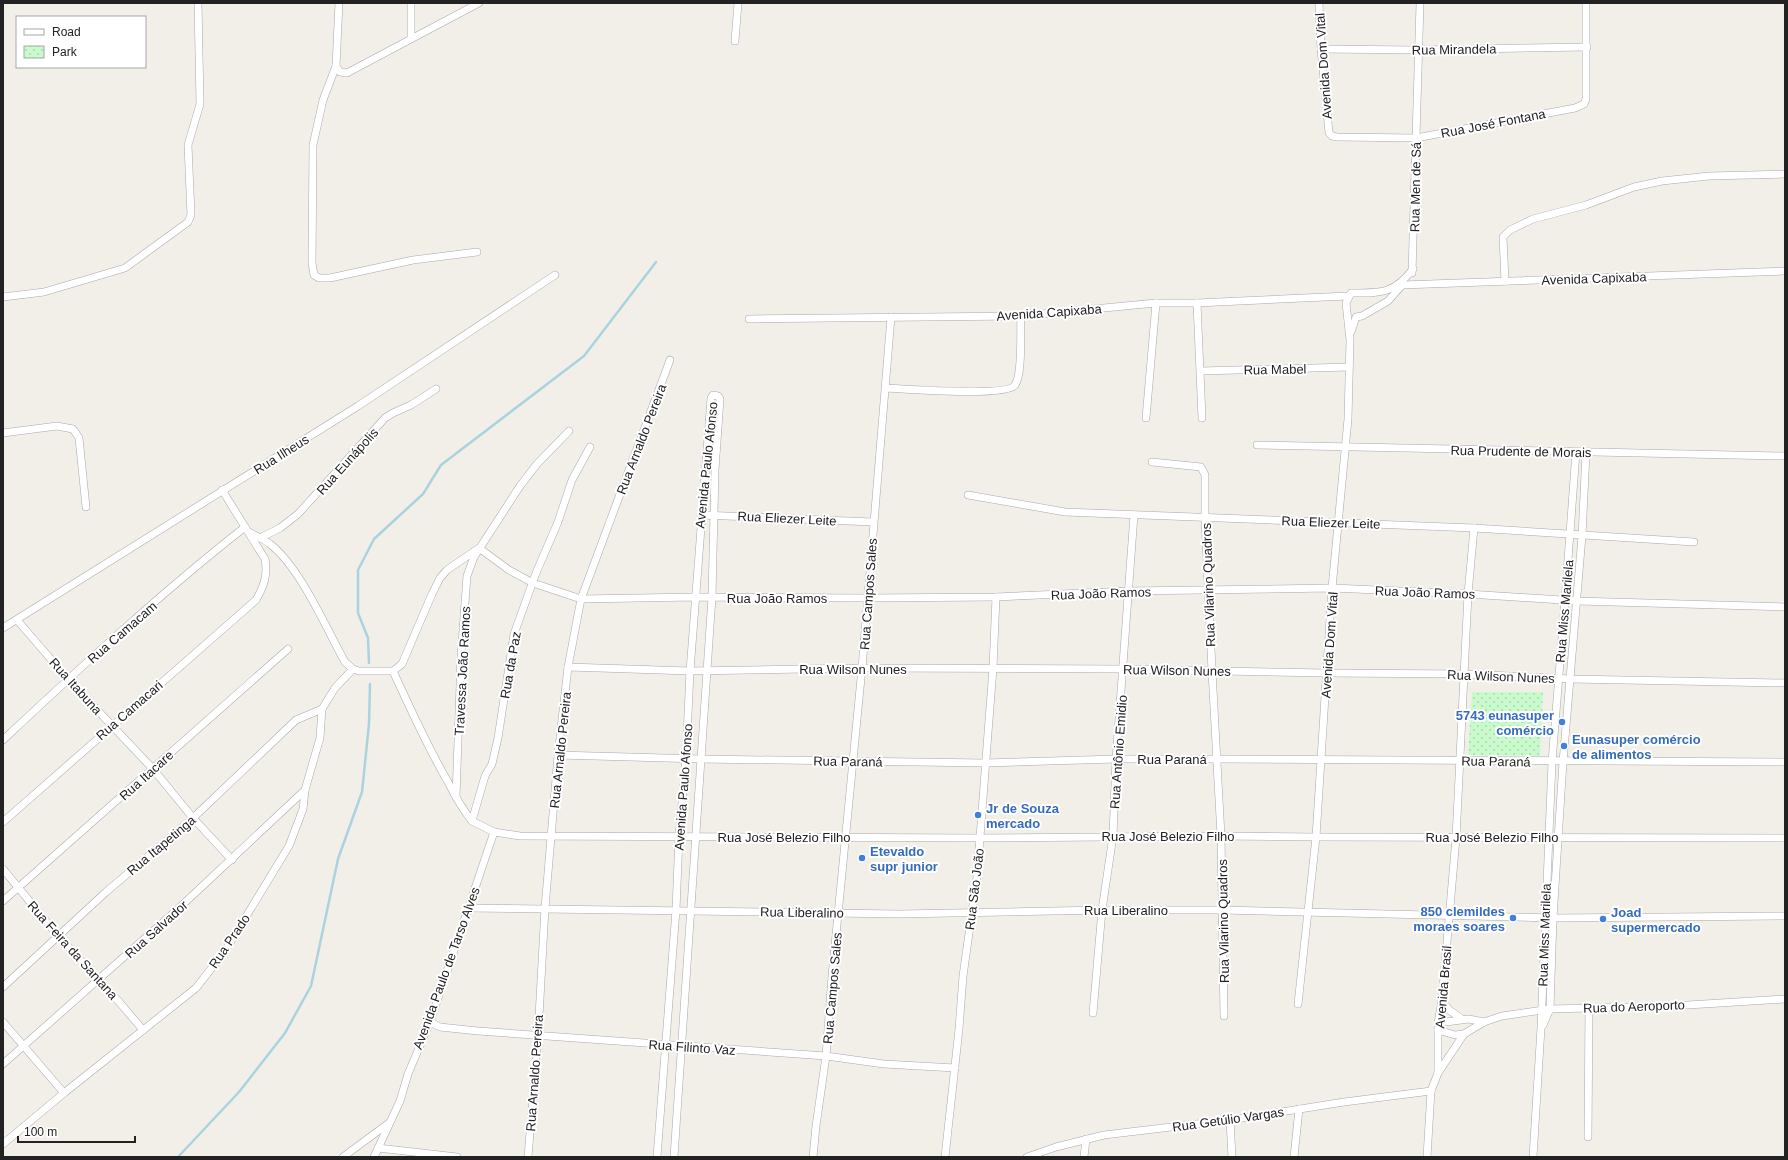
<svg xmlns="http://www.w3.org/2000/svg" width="1788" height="1160" font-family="Helvetica,sans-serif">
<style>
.park{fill:url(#park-dots)}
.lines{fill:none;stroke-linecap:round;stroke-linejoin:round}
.stream{stroke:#aad3df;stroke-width:2.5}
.minor-casing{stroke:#a9a9a9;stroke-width:8}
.minor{stroke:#fff;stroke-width:7}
.shop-dot{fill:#3f7fe0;stroke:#fff;stroke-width:1.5}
.labels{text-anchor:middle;stroke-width:4;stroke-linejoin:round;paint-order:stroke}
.street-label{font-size:13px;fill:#222;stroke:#fff}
.shop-label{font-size:13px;font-weight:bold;fill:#366cbe;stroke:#fff;text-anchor:start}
</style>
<defs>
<pattern id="park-dots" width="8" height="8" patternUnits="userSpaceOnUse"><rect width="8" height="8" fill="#c8facc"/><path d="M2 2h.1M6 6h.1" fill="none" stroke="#acd6af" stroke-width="1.8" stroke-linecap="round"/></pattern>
</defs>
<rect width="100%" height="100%" fill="#f2efe9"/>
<path class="park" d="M1472 692H1543L1540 756 1468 755Z"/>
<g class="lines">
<g class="stream">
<path d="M369 663 368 638 358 613V570L374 539 423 494 441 465 584 356 656 262"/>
<path d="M178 1157 239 1092 285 1033 311 986 338 859 362 792 369 724 370 684"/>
</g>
<g class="minor-casing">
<g id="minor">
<path d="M339 3 336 66 323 100 313 145 312 263 314 275 319 278H330L413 260 477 252"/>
<path d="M1319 3 1321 49 1329 133 1332 136 1337 137 1416 138 1575 108 1584 104 1586 99V3"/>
<path d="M411 39 479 3"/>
<path d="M735 41 738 3"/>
<path d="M1321 49 1418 50 1587 47"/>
<path d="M336 66 340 72 347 73 411 39V3"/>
<path d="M1412 273 1420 3"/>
<path d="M1505 281 1503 237 1510 230 1533 219 1586 205 1634 187 1662 181 1709 176 1785 174"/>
<path d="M1402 285 1785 271"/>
<path d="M3 297 44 292 125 268 188 222 191 215 188 145 200 104 198 3"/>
<path d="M1197 303 1202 418"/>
<path d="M749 319 1021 316 1156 303H1197L1348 296"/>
<path d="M1351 332 1356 317 1362 316 1388 301 1403 284"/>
<path d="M1201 371 1349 367"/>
<path d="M886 388C905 389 1007 397 1015 385 1023 374 1020 330 1021 316"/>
<path d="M1146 418 1156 303"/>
<path d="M3 433 57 426 73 429 79 438 86 507"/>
<path d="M1257 445 1785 456"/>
<path d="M1152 462 1201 467 1205 475V518L1212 671 1221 836 1224 1016"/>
<path d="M968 495 1065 512 1474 528 1694 542"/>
<path d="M701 515 873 522"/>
<path d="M249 532C256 536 264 539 270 544 300 567 326 628 345 662L353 669 359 671H393L402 664 432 594 440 578 447 570 479 548 509 570 533 583 581 599 695 597 868 598 996 597 1129 591 1332 588 1468 594 1577 601 1785 607"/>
<path d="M260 538 280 528 298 514 385 418 393 413 411 405 436 389"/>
<path d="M17 620 68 679 153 769 193 818 232 860"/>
<path d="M3 628 358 406 555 275"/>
<path d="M568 667 690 671 862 668 1123 669 1327 673 1465 674 1571 679 1785 683"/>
<path d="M393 671C410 708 427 746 448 782 455 796 462 809 472 821"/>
<path d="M3 740C81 667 161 593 245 527"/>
<path d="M558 755 701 759 985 763 1116 759H1216L1785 762"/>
<path d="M456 797 461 657 467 576 474 557 520 486 537 464 569 431"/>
<path d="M3 822 256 600C264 586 268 575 265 559L222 490"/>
<path d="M494 832 472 821 485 776 492 764 498 738 514 634 536 573 558 522 572 480 590 447"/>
<path d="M3 869 59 937 120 1003 143 1030"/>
<path d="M3 901 288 649"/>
<path d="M468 908 900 914 1102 910H1223L1553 918 1785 916"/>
<path d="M3 987 106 892 193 818 296 720 322 709"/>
<path d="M1442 1000 1449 1010 1462 1019"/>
<path d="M1298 1004 1316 837 1332 588 1348 419 1350 340 1346 303 1351 293C1381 293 1394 294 1413 269"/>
<path d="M1093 1013 1102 910 1113 836 1116 759 1134 515"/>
<path d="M3 1022 64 1093"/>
<path d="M430 1022 440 1027 478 1031 826 1056 884 1064 955 1068"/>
<path d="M1438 1023 1469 1019 1484 1022"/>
<path d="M1543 1025 1550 1009 1553 918 1563 762 1582 536 1586 453"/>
<path d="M1438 1030 1455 1035 1464 1034 1484 1022 1502 1016 1550 1009 1672 1006 1785 999"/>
<path d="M3 1064 178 909 305 790"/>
<path d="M1438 1073 1464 1034"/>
<path d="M1230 1120 1232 1157"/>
<path d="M1588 1137 1589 1007"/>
<path d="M3 1144 64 1093 196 988 225 951 289 846 303 809 305 790 320 738 322 709 335 688 353 669"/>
<path d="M378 1148 457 1157"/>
<path d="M343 1157 389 1123"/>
<path d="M374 1157 400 1101 408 1074 430 1022 494 832 520 836 980 838 1221 836 1316 837 1785 838"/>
<path d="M528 1157 538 1035 545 908 558 755 568 667 581 599 670 360"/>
<path d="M657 1157 676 910 679 836 686 758 690 671 711 398 713 395 718 396 720 399 715 470 712 597 674 1157"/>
<path d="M813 1157 816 1126 826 1056 832 976 862 668 891 317"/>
<path d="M945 1157 959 1029 963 976 977 876 993 668 996 597"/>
<path d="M1027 1157 1056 1147 1104 1135 1230 1120 1344 1102 1431 1091"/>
<path d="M1084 1157 1086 1139"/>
<path d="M1294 1157 1299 1109"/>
<path d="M1427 1157 1431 1091 1438 1073V1023L1442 1000 1456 838 1468 594 1474 528"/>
<path d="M1533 1157 1541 1028 1552 762 1565 600 1576 452"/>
</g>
</g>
<use href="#minor" class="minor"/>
</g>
<g class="shop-dot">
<circle cx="1562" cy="722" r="4"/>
<circle cx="1564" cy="746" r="4"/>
<circle cx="978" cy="815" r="4"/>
<circle cx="862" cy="858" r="4"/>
<circle cx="1513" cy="918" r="4"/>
<circle cx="1603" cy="919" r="4"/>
</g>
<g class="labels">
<g class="street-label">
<text transform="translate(1454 49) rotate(-1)" y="5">Rua Mirandela</text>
<text transform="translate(1323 66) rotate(-94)" y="5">Avenida Dom Vital</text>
<text transform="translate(1493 123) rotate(-11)" y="5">Rua José Fontana</text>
<text transform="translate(1415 187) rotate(-89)" y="5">Rua Men de Sá</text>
<text transform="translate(1594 278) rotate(-2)" y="5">Avenida Capixaba</text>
<text transform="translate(1049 312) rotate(-4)" y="5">Avenida Capixaba</text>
<text transform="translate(1275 369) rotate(-1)" y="5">Rua Mabel</text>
<text transform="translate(641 439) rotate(-69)" y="5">Rua Arnaldo Pereira</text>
<text transform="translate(1521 451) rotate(1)" y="5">Rua Prudente de Morais</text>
<text transform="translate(281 454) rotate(-32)" y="5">Rua Ilheus</text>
<text transform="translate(347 461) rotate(-48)" y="5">Rua Eunápolis</text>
<text transform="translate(706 465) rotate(-84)" y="5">Avenida Paulo Afonso</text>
<text transform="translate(787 518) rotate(3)" y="5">Rua Eliezer Leite</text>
<text transform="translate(1331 522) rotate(2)" y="5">Rua Eliezer Leite</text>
<text transform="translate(1208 585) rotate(-92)" y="5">Rua Vilarino Quadros</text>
<text transform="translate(1425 592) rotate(2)" y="5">Rua João Ramos</text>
<text transform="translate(1101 593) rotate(-2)" y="5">Rua João Ramos</text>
<text transform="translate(868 594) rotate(-86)" y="5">Rua Campos Sales</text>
<text x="777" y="603">Rua João Ramos</text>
<text transform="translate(1564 611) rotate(-85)" y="5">Rua Miss Marilela</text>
<text transform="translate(122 632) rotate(-41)" y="5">Rua Camacam</text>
<text transform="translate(1329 645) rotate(-86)" y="5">Avenida Dom Vital</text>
<text transform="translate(510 665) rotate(-80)" y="5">Rua da Paz</text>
<text x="853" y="674">Rua Wilson Nunes</text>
<text transform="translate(1177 670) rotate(1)" y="5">Rua Wilson Nunes</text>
<text transform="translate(462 671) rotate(-87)" y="5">Travessa João Ramos</text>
<text transform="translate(1501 676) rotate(2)" y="5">Rua Wilson Nunes</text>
<text transform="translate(76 686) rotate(48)" y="5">Rua Itabuna</text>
<text transform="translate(129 710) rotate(-41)" y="5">Rua Camacari</text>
<text transform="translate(560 750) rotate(-84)" y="5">Rua Arnaldo Pereira</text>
<text transform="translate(1118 752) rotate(-86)" y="5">Rua Antônio Emidio</text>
<text x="1172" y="764">Rua Paraná</text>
<text transform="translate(848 761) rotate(1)" y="5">Rua Paraná</text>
<text transform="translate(1496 761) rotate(1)" y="5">Rua Paraná</text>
<text transform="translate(146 775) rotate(-42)" y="5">Rua Itacare</text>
<text transform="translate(683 787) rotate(-86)" y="5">Avenida Paulo Afonso</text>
<text x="1168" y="841">Rua José Belezio Filho</text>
<text x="784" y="842">Rua José Belezio Filho</text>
<text x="1492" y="842">Rua José Belezio Filho</text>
<text transform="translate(161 845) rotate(-40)" y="5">Rua Itapetinga</text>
<text transform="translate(974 889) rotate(-83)" y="5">Rua São João</text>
<text x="1126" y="915">Rua Liberalino</text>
<text transform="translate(802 912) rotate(1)" y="5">Rua Liberalino</text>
<text transform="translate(1223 921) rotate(-91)" y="5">Rua Vilarino Quadros</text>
<text transform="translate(156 929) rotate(-42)" y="5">Rua Salvador</text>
<text transform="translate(1544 935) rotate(-88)" y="5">Rua Miss Marilela</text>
<text transform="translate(229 941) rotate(-56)" y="5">Rua Prado</text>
<text transform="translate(73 950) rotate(48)" y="5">Rua Feira da Santana</text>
<text transform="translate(446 968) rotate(-70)" y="5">Avenida Paulo de Tarso Alves</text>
<text transform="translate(1443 987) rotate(-85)" y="5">Avenida Brasil</text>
<text transform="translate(832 988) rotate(-85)" y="5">Rua Campos Sales</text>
<text transform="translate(1634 1006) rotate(-2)" y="5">Rua do Aeroporto</text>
<text transform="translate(692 1047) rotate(4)" y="5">Rua Filinto Vaz</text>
<text transform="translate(534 1073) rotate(-86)" y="5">Rua Arnaldo Pereira</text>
<text transform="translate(1228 1119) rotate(-8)" y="5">Rua Getúlio Vargas</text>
</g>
<g class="shop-label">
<text x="1554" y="720" text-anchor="end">5743 eunasuper<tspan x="1554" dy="15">comércio</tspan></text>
<text x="1572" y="744">Eunasuper comércio<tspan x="1572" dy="15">de alimentos</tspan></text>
<text x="986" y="813">Jr de Souza<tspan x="986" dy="15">mercado</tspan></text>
<text x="870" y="856">Etevaldo<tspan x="870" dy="15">supr junior</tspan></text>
<text x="1505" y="916" text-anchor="end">850 clemildes<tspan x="1505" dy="15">moraes soares</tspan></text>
<text x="1611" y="917">Joad<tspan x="1611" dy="15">supermercado</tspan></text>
</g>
</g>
<rect width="1788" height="1160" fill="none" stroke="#222222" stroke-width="8"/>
<rect x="16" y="16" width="130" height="52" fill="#ffffff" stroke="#a7a7a7"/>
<rect x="24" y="29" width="20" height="6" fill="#ffffff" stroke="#a7a7a7"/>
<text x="52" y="36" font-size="12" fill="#222222">Road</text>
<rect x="24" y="46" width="20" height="12" fill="url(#park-dots)" stroke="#a7a7a7"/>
<text x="52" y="56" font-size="12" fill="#222222">Park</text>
<path d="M18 1136v6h117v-6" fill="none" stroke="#222222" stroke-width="2"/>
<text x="24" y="1136" font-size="12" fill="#222222" stroke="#ffffff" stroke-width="3" paint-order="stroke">100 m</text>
</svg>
